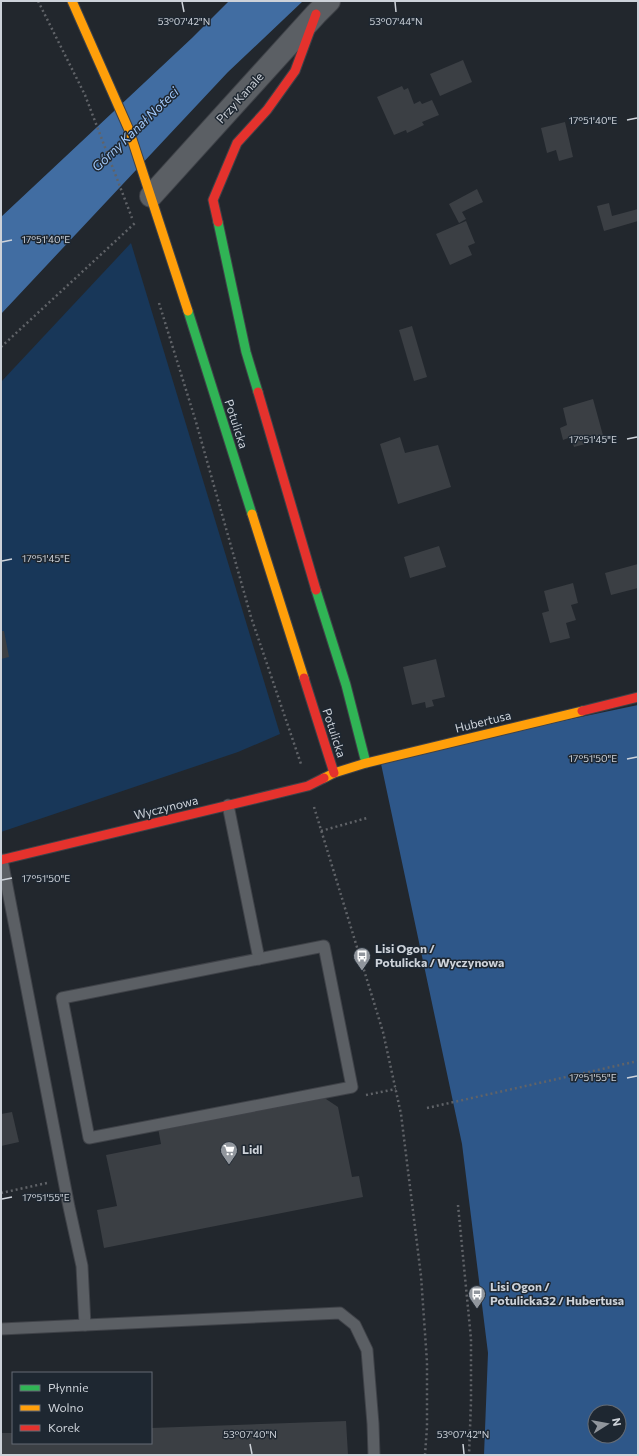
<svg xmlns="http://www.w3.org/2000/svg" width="639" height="1456" font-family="Commissioner,sans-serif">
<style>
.green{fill:#183759}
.forest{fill:#2e5789;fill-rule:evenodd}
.water{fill:#416da2}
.building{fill:#3b3f44}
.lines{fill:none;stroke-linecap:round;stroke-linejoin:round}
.lane-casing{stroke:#3f4248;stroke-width:13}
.street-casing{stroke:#3f4248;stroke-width:24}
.fast-casing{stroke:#3f4248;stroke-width:11}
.slow-casing{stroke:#3f4248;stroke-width:11}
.jam-casing{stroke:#3f4248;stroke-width:11}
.path{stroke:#606368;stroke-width:2.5;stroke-dasharray:2 3;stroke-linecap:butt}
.lane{stroke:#5b5f64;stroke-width:11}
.street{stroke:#5b5f64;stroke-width:22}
.fast{stroke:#30b455;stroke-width:9}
.slow{stroke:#ff9f0a;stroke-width:9}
.jam{stroke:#e5322d;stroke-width:9}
.ticks{fill:none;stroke:#cdd2d9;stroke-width:1.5}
.labels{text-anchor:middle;stroke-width:3;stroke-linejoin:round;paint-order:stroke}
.street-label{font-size:12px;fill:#cdd2d9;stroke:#1e2731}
.poi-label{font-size:12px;font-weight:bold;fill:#cdd2d9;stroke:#1e2731;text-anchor:start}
.water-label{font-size:13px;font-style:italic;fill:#a1c8f9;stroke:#1e2731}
.ticks-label{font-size:10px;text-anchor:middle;fill:#cdd2d9;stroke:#1e2731;stroke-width:3;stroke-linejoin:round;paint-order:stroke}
</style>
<rect width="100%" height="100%" fill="#22272d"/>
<path class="green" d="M131 243 280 734 238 752 1 832V382Z"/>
<path class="forest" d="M638 705V1455H484L488 1353 462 1144 380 759ZM595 1412H619V1436H595Z"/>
<path class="water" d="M229 1H303L228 72 1 314V217L192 38Z"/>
<g class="building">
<path d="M463 60 472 82 440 96 430 74Z"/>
<path d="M402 86 404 90 408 88 414 104 420 101 422 104 432 100 439 115 422 122 424 125 407 133 406 130 394 135 377 97Z"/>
<path d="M565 122 573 157 559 161 556 150 547 153 541 128Z"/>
<path d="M477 189 483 202 462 212 466 219 459 223 449 204Z"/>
<path d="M609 203 612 216 638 209V221L604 231 597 206Z"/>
<path d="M466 221 475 243 468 246 472 255 450 265 436 234Z"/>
<path d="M412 326 427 377 414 381 399 330Z"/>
<path d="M593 399 604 439 574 447 571 437 563 440 560 428 567 425 563 408Z"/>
<path d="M400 437 405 453 438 445 451 487 398 504 380 444Z"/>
<path d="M439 546 446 567 410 578 404 557Z"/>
<path d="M638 564V588L611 595 605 573Z"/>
<path d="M573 583 578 603 571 605 576 620 566 623 570 638 550 643 542 613 549 611 544 591Z"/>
<path d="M1 631H4L9 657 1 659Z"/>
<path d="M436 659 445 697 432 700 434 706 426 708 425 702 412 705 403 667Z"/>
<path d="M323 1097 338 1107 352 1177 359 1176 363 1197 104 1248 97 1210 117 1206 106 1155 161 1144 158 1128Z"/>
<path d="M12 1112 19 1142 1 1146V1114Z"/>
<path d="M346 1421 348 1455H1V1433H13V1443H151V1428Z"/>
</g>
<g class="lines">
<g class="lane-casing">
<g id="lane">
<path d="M228 805 259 959"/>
<path d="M2 860 69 1207 82 1266 85 1325"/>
<path d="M324 946 352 1087 89 1138 62 998Z"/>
<path d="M1 1329 340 1313 355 1325 367 1350 373 1424 374 1455"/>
</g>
</g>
<g class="street-casing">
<path id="street" d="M151 196 316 14 329 1"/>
</g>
<g class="fast-casing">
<g id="fast">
<path d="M218 222 246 352 258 392"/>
<path d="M188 311 252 514"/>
<path d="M316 590 346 685 366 763"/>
</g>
</g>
<g class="slow-casing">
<g id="slow">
<path d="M72 1 129 130 188 311"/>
<path d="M252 514 304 678"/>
<path d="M324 778 334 773 366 763 582 711"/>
</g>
</g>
<g class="jam-casing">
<g id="jam">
<path d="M218 222 213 200 237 143 267 110 295 71 316 14"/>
<path d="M258 392 316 590"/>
<path d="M304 678 334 773"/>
<path d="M582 711 638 697"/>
<path d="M1 860 308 786 324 778"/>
</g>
</g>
<g class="path">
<path d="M38 1 85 95 132 218"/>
<path d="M159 303 196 422 251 617 301 764"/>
<path d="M1 347 135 223"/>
<path d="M314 807 383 1032 401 1114 421 1276 427 1362V1427L425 1455"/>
<path d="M321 831 367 818"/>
<path d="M366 1095 396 1089"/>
<path d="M427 1108 638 1061"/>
<path d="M1 1193 47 1183"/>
<path d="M458 1205 471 1339V1402L469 1455"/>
</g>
<use href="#lane" class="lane"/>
<use href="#street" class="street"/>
<use href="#fast" class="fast"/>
<use href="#slow" class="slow"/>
<use href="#jam" class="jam"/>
</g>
<path class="ticks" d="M182 2 184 12M395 2 396 12M627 120 637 118M2 242 12 240M627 439 637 437M2 561 12 559M627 759 637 757M2 880 12 878M627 1078 637 1076M2 1199 12 1197M250 1444 252 1454M463 1444 464 1454"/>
<defs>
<g id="bus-pin" transform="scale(0.9)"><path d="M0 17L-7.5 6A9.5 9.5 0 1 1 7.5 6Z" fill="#91969d" stroke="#1e2731"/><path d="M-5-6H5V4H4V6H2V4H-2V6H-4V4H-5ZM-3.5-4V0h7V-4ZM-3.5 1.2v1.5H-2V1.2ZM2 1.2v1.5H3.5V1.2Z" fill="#fff"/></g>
<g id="supermarket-pin" transform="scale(0.9)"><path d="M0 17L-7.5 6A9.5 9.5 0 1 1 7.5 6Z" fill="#91969d" stroke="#1e2731"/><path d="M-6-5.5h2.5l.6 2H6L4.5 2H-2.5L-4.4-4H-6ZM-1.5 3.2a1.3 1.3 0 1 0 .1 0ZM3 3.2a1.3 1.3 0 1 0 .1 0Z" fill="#fff"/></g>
</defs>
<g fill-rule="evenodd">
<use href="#bus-pin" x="362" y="956"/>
<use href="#supermarket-pin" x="229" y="1150"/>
<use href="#bus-pin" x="477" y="1294"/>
</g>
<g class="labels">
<g class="street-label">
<text transform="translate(240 98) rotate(-48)" y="4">Przy Kanale</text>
<text transform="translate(236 424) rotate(72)" y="4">Potulicka</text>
<text transform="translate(483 722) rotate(-14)" y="4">Hubertusa</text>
<text transform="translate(334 733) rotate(72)" y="4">Potulicka</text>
<text transform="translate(166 808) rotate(-14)" y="4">Wyczynowa</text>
</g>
<g class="poi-label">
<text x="375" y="953">Lisi Ogon /<tspan x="375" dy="14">Potulicka / Wyczynowa</tspan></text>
<text x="242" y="1154">Lidl</text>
<text x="490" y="1291">Lisi Ogon /<tspan x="490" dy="14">Potulicka32 / Hubertusa</tspan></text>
</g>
<g class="water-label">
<text transform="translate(135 129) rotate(-44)" y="5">Górny Kanał Noteci</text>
</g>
</g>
<g class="ticks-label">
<text x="184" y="25">53°07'42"N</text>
<text x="396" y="25">53°07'44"N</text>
<text x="593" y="124">17°51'40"E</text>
<text x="46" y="243">17°51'40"E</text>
<text x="593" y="443">17°51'45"E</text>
<text x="46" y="562">17°51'45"E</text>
<text x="593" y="762">17°51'50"E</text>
<text x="46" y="882">17°51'50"E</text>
<text x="593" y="1081">17°51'55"E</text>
<text x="46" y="1201">17°51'55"E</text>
<text x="250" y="1438">53°07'40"N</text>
<text x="463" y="1438">53°07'42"N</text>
</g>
<rect width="639" height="1456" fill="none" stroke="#cdd2d9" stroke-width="4"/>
<rect x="12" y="1372" width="140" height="72" fill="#1e2731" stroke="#646b74"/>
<rect x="20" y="1385" width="20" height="6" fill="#30b455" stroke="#646b74"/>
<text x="48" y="1392" font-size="12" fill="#cdd2d9">Płynnie</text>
<rect x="20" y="1405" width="20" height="6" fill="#ff9f0a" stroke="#646b74"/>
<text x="48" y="1412" font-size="12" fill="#cdd2d9">Wolno</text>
<rect x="20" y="1425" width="20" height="6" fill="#e5322d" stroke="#646b74"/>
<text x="48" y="1432" font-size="12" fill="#cdd2d9">Korek</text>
<g transform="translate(607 1424) rotate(79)"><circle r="19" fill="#1e2731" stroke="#646b74"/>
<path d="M0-3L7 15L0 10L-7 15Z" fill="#91969d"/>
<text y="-6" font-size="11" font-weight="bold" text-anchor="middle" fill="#cdd2d9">N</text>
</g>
</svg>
